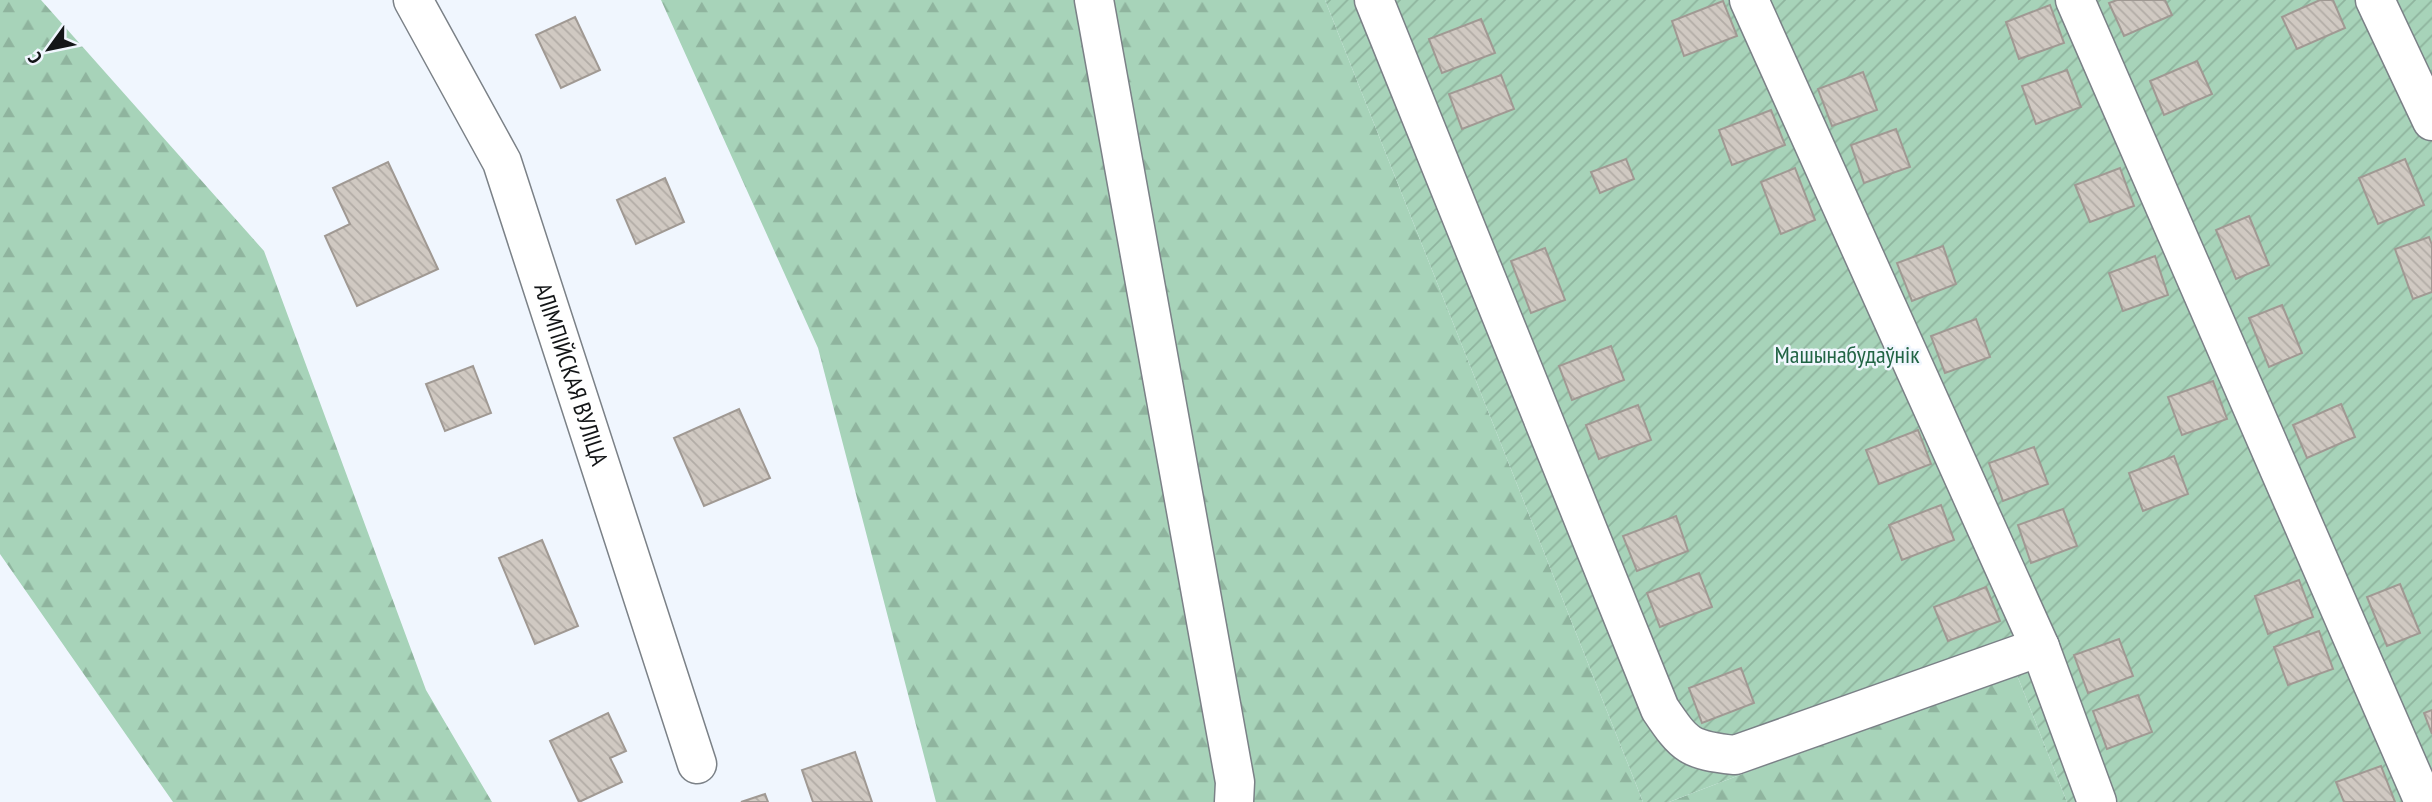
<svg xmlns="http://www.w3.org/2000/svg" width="2432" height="802" font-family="'PT Sans Narrow',sans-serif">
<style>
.forest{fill:url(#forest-firs)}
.garden{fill:url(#garden-furrows)}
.building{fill:url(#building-back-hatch);stroke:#a09993;stroke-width:2}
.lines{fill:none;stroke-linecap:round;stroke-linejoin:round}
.minor-casing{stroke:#7b8187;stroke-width:41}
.minor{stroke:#fff;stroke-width:38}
.labels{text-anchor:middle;stroke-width:5;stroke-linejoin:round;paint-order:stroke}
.park-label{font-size:24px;fill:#216444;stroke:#f0f6fe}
.street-label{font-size:24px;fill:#131517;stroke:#f0f6fe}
</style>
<defs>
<pattern id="forest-firs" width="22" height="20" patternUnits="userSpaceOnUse" patternTransform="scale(1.75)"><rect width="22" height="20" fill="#a7d3b9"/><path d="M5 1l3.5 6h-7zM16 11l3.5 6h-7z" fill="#8fb49e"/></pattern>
<pattern id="garden-furrows" width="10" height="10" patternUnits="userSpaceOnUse" patternTransform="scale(1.75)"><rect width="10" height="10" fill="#a7d3b9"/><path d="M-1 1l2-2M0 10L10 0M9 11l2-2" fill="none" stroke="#8fb49e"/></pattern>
<pattern id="building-back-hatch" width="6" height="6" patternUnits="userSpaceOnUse" patternTransform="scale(1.75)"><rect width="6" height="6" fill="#d0c9c2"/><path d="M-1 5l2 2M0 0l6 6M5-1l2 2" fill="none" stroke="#b2aca6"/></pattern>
</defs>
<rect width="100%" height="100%" fill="#f0f6fe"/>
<g class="forest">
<path d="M0 0H41L264 251 426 690 492 802H173L0 554Z"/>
<path d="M661 0H1325L1643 802H936L818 348Z"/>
<path d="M2015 670 2067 802H1669Z"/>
</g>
<path class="garden" d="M1325 0H2432V802H2067L2015 670 1669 802H1643Z"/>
<g class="building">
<path d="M2117 0H2165L2172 15 2124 36 2109 3Z"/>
<path d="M2320 0H2333L2345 28 2297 49 2282 17Z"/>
<path d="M1723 1 1737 36 1684 56 1672 21Z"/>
<path d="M2050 5 2064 43 2019 59 2006 22Z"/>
<path d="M575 17 600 70 561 88 536 35Z"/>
<path d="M1481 19 1495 53 1442 73 1429 39Z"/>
<path d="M2197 61 2212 94 2164 115 2150 81Z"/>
<path d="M2067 70 2081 107 2036 124 2022 86Z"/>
<path d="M1863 72 1877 110 1832 126 1818 89Z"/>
<path d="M1501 75 1514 109 1462 129 1449 94Z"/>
<path d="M1771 110 1785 145 1732 165 1719 130Z"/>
<path d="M1896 129 1910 167 1864 183 1851 145Z"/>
<path d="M1626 159 1634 179 1600 193 1591 172Z"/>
<path d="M2405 159 2424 205 2378 224 2359 178Z"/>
<path d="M388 162 438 269 357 306 325 236 350 224 333 188Z"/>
<path d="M1795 168 1815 220 1781 234 1761 182Z"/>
<path d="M2120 168 2134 206 2090 222 2075 185Z"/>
<path d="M665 178 684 222 636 244 617 200Z"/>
<path d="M2249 216 2269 265 2236 279 2216 230Z"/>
<path d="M2429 237 2432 245V292L2413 299 2395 249Z"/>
<path d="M1943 246 1956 284 1912 301 1897 263Z"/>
<path d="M1545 248 1565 300 1531 313 1511 261Z"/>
<path d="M2155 256 2168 295 2123 311 2109 273Z"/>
<path d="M2282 305 2302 353 2269 367 2249 318Z"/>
<path d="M1976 319 1990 357 1945 373 1931 336Z"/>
<path d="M1611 346 1624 380 1572 400 1559 366Z"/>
<path d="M473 366 491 413 445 431 426 384Z"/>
<path d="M2213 381 2227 419 2182 435 2168 397Z"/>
<path d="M2341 404 2355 437 2307 458 2293 425Z"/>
<path d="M1638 405 1651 440 1599 459 1586 425Z"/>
<path d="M739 409 770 478 704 506 674 438Z"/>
<path d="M1918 430 1931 464 1879 484 1866 450Z"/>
<path d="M2034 447 2048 484 2003 501 1989 463Z"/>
<path d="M2174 456 2188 494 2143 511 2129 473Z"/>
<path d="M1941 505 1954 540 1902 560 1889 525Z"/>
<path d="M2063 509 2077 546 2031 563 2018 525Z"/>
<path d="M1676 516 1688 551 1637 571 1623 536Z"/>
<path d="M542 540 578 626 535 644 499 558Z"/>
<path d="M1699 573 1712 607 1660 627 1647 593Z"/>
<path d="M2299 580 2313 617 2268 634 2255 596Z"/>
<path d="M2400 584 2420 633 2387 646 2367 597Z"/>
<path d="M1986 587 2000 621 1948 641 1934 607Z"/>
<path d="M2319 631 2333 669 2288 685 2274 647Z"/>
<path d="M2119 639 2133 676 2088 693 2074 655Z"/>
<path d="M1741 668 1754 703 1702 723 1689 688Z"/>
<path d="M2138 695 2152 732 2107 749 2093 711Z"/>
<path d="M2432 710V734L2424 713Z"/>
<path d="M608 713 626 751 610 758 622 782 579 802 550 741Z"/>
<path d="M855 752 872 802H813L802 770Z"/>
<path d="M2381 766 2395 802H2344L2336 782Z"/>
<path d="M765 794 768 802H741Z"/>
</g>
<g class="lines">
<g class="minor-casing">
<g id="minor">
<path id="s1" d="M413 0 502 162 697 764"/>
<path d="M1094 0 1235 782 1234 802"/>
<path d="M1374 0 1660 709C1685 746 1689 750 1735 755L2040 647"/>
<path d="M1749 0 2040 647 2097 802"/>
<path d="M2075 0 2424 802"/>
<path d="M2375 0 2432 121"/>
</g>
</g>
<use href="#minor" class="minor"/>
</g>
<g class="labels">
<g class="park-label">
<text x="1847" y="363">Машынабудаўнік</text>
</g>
<g class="street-label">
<text dy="8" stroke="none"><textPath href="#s1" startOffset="408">АЛІМПІЙСКАЯ ВУЛІЦА</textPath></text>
</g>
</g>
<g transform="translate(49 49) rotate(237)" stroke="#f0f6fe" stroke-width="5" paint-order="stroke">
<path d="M0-5L12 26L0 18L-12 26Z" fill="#131517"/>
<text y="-10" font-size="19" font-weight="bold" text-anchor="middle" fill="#131517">С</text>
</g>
</svg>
